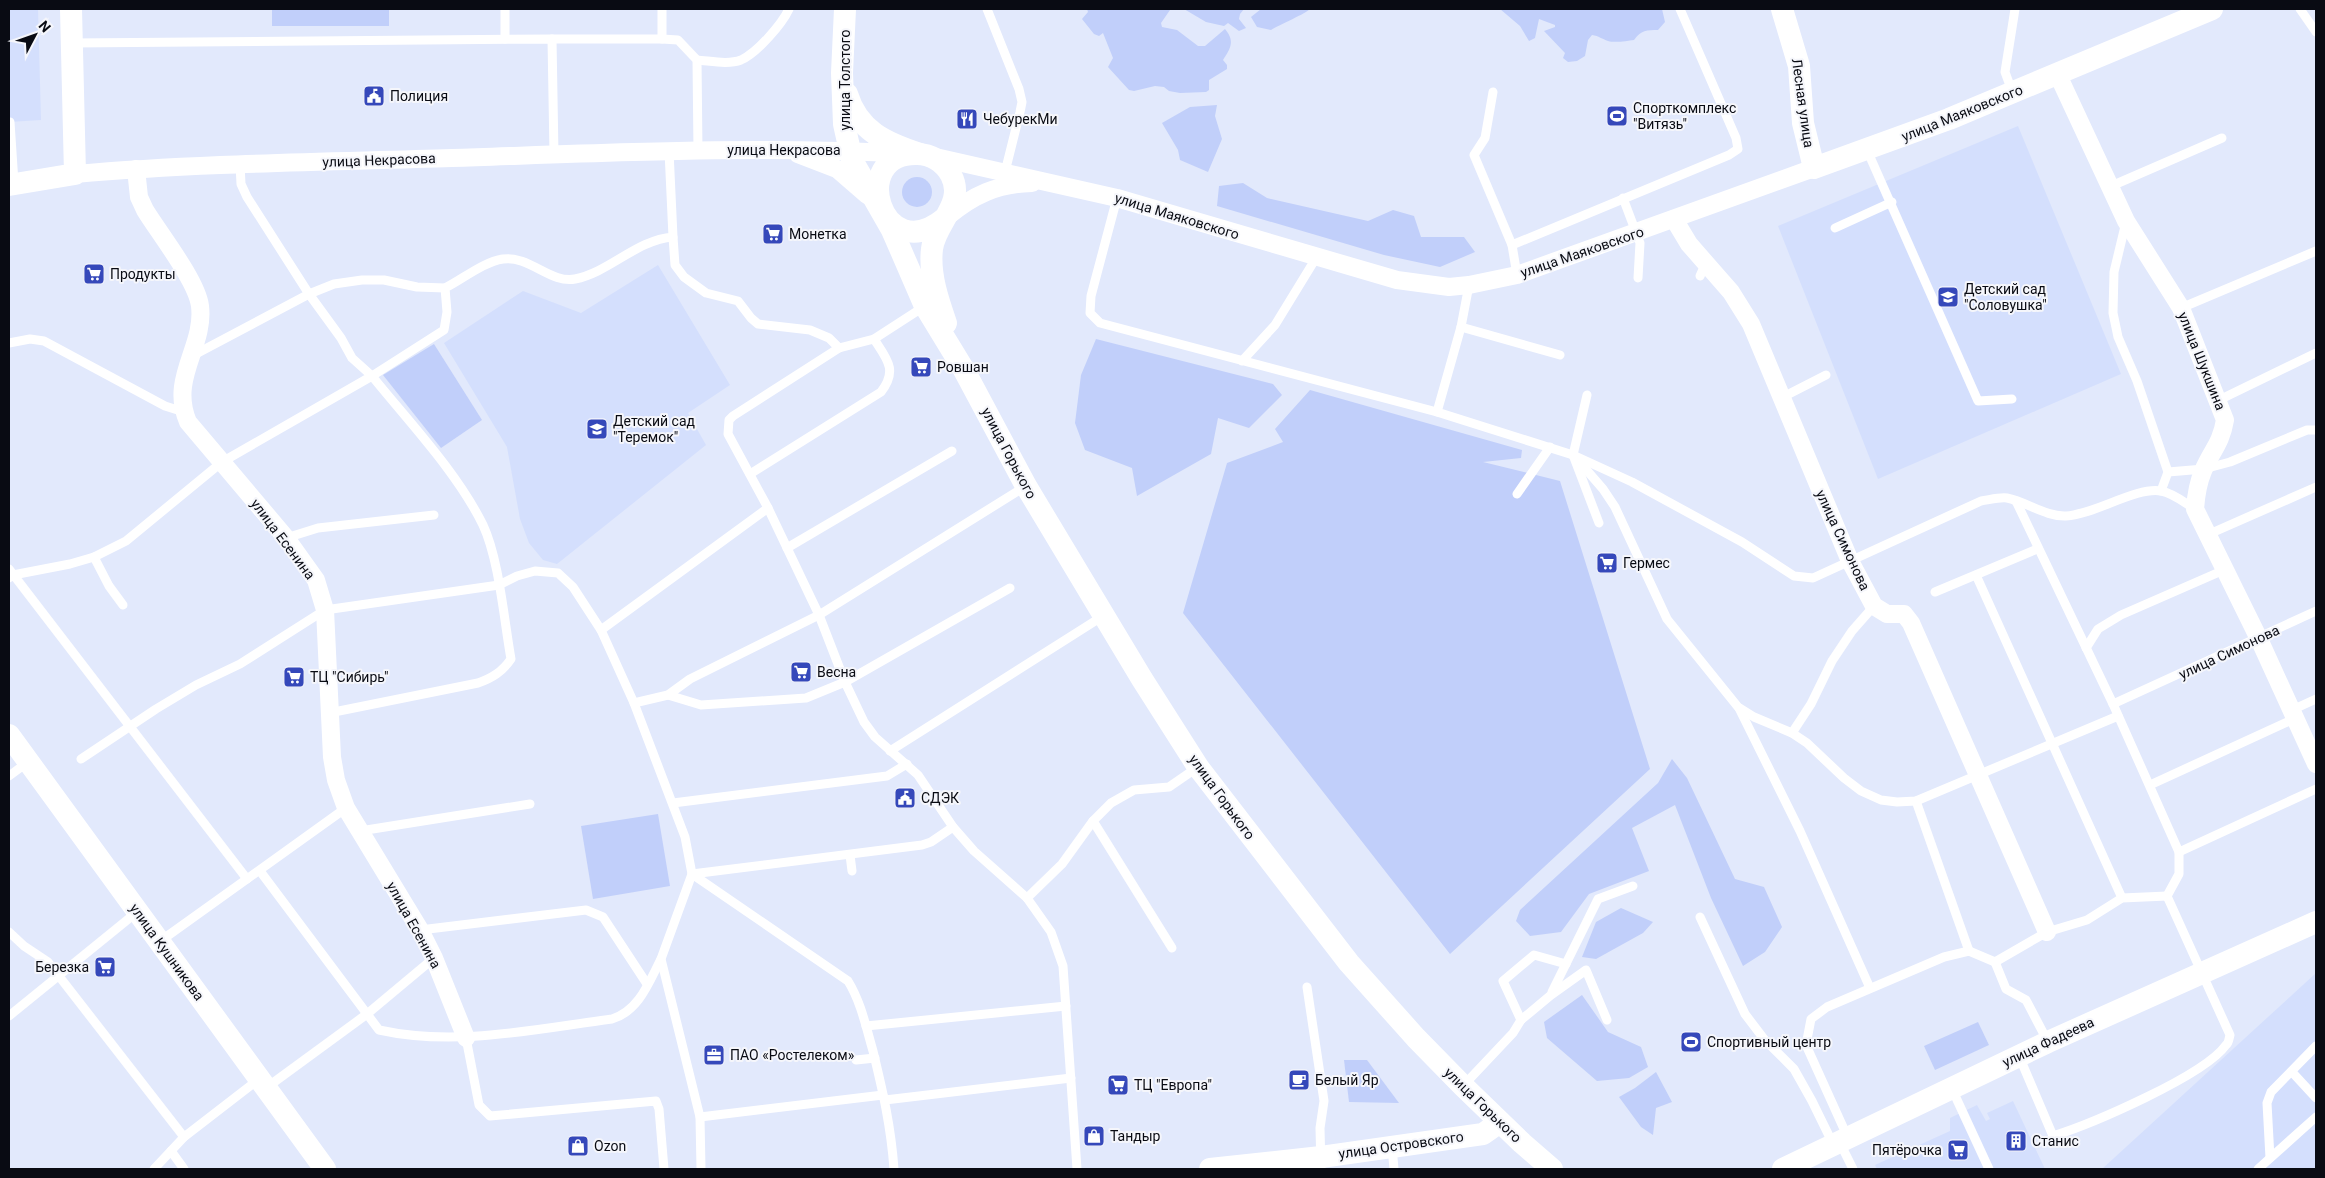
<svg xmlns="http://www.w3.org/2000/svg" width="2325" height="1178" font-family="Roboto,sans-serif">
<style>
.built{fill:#d4dffd}
.green{fill:#c1cffa}
.lines{fill:none;stroke-linecap:round;stroke-linejoin:round}
.service{stroke:#fff;stroke-width:9}
.minor{stroke:#fff;stroke-width:18}
.tertiary{stroke:#fff;stroke-width:22}
.labels{text-anchor:middle;stroke-width:4;stroke-linejoin:round;paint-order:stroke}
.street-label{font-size:14px;fill:#090b13;stroke:#f5f6fb}
.poi-label{font-size:14px;fill:#090b13;stroke:#f5f6fb;text-anchor:start}
</style>
<rect width="100%" height="100%" fill="#e2e9fc"/>
<g class="built">
<path d="M9 9H38L41 120 9 122Z"/>
<path d="M2018 126 2121 374 1878 479 1778 226Z"/>
<path d="M658 265 730 385 688 413 706 445 557 564 543 560 529 543 520 519 507 447 444 343 523 291 581 313Z"/>
<path d="M2316 973V1169H2102L2185 1093Z"/>
<path d="M2013 1101 2045 1169H1877L1875 1165 1950 1131V1118L1977 1105 1986 1121 1990 1119 1987 1113Z"/>
</g>
<g class="green">
<rect x="272" y="9" width="117" height="17"/>
<path d="M1087 9H1168L1170 10 1161 23 1162 27 1177 30 1198 46H1205L1225 29C1235 41 1231 48 1223 60L1227 65V69L1209 80V90L1206 92 1180 93 1169 91 1164 87 1155 86 1134 91 1129 90 1108 67 1113 58 1103 33 1099 36 1094 34 1082 19 1088 12Z"/>
<path d="M1184 9H1244L1240 14 1239 19 1246 28 1239 31 1228 23 1224 26 1206 22Z"/>
<path d="M1261 9H1310C1307 13 1279 25 1271 30L1257 27 1251 17Z"/>
<path d="M1500 9H1662L1665 22 1658 30C1647 30 1641 30 1634 40 1627 41 1615 43 1608 41 1602 39 1599 36 1592 35L1588 40 1585 56 1577 61 1568 62 1563 58 1565 53 1544 31 1555 27V25L1539 19 1535 38 1529 41 1520 26Z"/>
<path d="M1217 105 1215 116 1222 139 1208 172 1180 160 1178 150 1162 123 1190 107Z"/>
<circle cx="917" cy="192" r="15"/>
<path d="M1243 183 1267 198 1368 221 1393 210 1414 216 1421 237H1464L1475 252 1440 267 1384 255 1217 206 1219 186Z"/>
<path d="M1096 339 1273 384 1282 395 1249 428 1218 418 1211 454 1137 496 1132 468 1085 450 1075 423 1081 375Z"/>
<path d="M434 344 482 420 441 448 383 375Z"/>
<path d="M1310 390 1522 450 1521 458 1483 462 1560 481 1650 769 1450 954 1183 613 1227 463 1283 442 1275 429Z"/>
<path d="M1672 759 1687 778 1735 879 1764 887 1782 927 1765 952 1743 966 1711 898 1675 805 1632 828 1649 871 1589 894 1561 932 1530 936 1516 921 1520 910 1658 783Z"/>
<path d="M658 814 670 886 593 899 581 826Z"/>
<path d="M1621 908 1653 922 1643 933 1596 959 1582 957 1596 922Z"/>
<path d="M1582 995 1608 1032 1641 1047 1648 1067 1629 1078 1597 1081 1547 1038 1544 1022Z"/>
<path d="M1978 1022 1989 1045 1935 1070 1924 1046Z"/>
<path d="M1344 1060H1367L1399 1103 1349 1102Z"/>
<path d="M1656 1072 1672 1102 1656 1108 1653 1135 1641 1127 1619 1097 1635 1088Z"/>
</g>
<g class="lines">
<g class="service">
<path d="M505 9V39"/>
<path d="M662 9V39"/>
<path d="M987 9 1019 89 1022 102 1020 112 1005 172"/>
<path d="M2300 9 2316 32"/>
<path d="M552 39H662L678 40 697 60 698 151"/>
<path d="M72 43 552 39 554 155"/>
<path d="M697 60C711 61 728 65 741 60 757 53 782 24 789 9"/>
<path d="M2012 91 2005 72 2015 9"/>
<path d="M1493 92 1485 138 1474 155 1512 245 1517 275"/>
<path d="M10 122 14 183"/>
<path d="M1867 150 1978 401 2012 399"/>
<path d="M2109 187 2222 138"/>
<path d="M1117 198 1091 296 1090 313 1100 323 1437 412"/>
<path d="M1623 198 1640 243 1638 278"/>
<path d="M2126 222 2114 272 2113 313 2118 337 2137 381 2168 472 2161 491"/>
<path d="M1835 228 1892 202"/>
<path d="M673 237 675 265 684 277 706 293 738 301 751 318 758 324 810 330 829 338 839 348"/>
<path d="M1512 245 1729 155 1738 149 1736 138 1680 9"/>
<path d="M1700 276 1706 263"/>
<path d="M1469 285 1461 327 1437 412 1573 455 1632 482 1742 542 1794 576 1813 578 1981 501C1989 500 1999 497 2007 498 2027 502 2046 517 2066 516 2096 514 2135 487 2161 491 2173 493 2185 503 2195 509"/>
<path d="M925 306 874 339 839 348 733 416 729 420 728 434 768 508 819 615 845 682 864 722 875 737 918 775 953 827 974 851 1027 898 1051 932 1063 966 1077 1169"/>
<path d="M2181 308 2316 251"/>
<path d="M1461 327 1560 355"/>
<path d="M9 343 30 339 44 341 165 406 184 412"/>
<path d="M192 356 309 294 334 284 362 280H384L417 287 445 288"/>
<path d="M1242 361 1275 325 1316 258"/>
<path d="M1587 395 1573 455 1599 523"/>
<path d="M1781 398 1826 375"/>
<path d="M2217 401 2316 353"/>
<path d="M1577 459 1603 489 1615 507 1667 619 1738 707 1754 717 1792 733 1807 743 1844 778 1861 791 1881 800 1897 802 1916 801 2118 716"/>
<path d="M2168 472 2204 469 2230 462 2307 430H2316"/>
<path d="M750 474 881 392C898 370 887 359 874 339"/>
<path d="M1517 494 1550 447"/>
<path d="M2016 501 2113 704 2179 852V874L2167 896"/>
<path d="M2207 535 2316 487"/>
<path d="M286 538 318 528 434 515"/>
<path d="M787 548 952 451"/>
<path d="M94 557 109 586 123 605"/>
<path d="M9 569 247 879"/>
<path d="M1976 575 2122 898"/>
<path d="M9 578 13 575 70 564 94 557 126 541 222 462 372 376 352 358 341 338 309 294 247 197 241 184 240 164"/>
<path d="M1935 592 2037 549"/>
<path d="M601 630 768 508"/>
<path d="M2086 648 2098 629 2121 615 2224 570"/>
<path d="M668 695 701 705 806 698 845 682 1010 588"/>
<path d="M634 703 668 695 690 679 819 615 1026 486"/>
<path d="M2113 704 2316 611"/>
<path d="M1739 708 1800 831 1870 988"/>
<path d="M2292 710 2316 699"/>
<path d="M329 713 478 683C492 678 502 672 511 659 504 620 499 559 483 525 457 472 409 422 372 376L444 330 447 312 445 288C463 279 483 262 503 259 529 255 551 284 575 279 610 272 636 240 673 237L669 151"/>
<path d="M1792 733 1811 704 1832 661 1852 631 1874 606"/>
<path d="M890 751 1103 616"/>
<path d="M81 759 156 709 196 685 240 664 325 610 499 585 517 576 535 571 558 573 573 587 601 630 634 703 685 837 692 874 661 959 700 1117 701 1169"/>
<path d="M9 776 28 762"/>
<path d="M2150 785 2296 718"/>
<path d="M1916 801 1969 951"/>
<path d="M673 803 887 776 907 764"/>
<path d="M1093 821 1172 948"/>
<path d="M360 831 530 804"/>
<path d="M2179 852 2316 789"/>
<path d="M850 855 852 871"/>
<path d="M260 871 379 1030C456 1047 535 1029 612 1019 639 1011 649 982 661 959"/>
<path d="M692 874 848 981C861 1002 866 1027 873 1051 883 1092 891 1127 894 1169"/>
<path d="M692 874 922 845 931 842 953 827"/>
<path d="M1027 898 1062 864 1093 821 1111 803 1134 790 1169 787 1198 767"/>
<path d="M1700 917 1745 1014 1764 1039 1794 1069 1812 1101 1834 1146"/>
<path d="M420 930 586 910 603 917 647 984"/>
<path d="M9 932 24 946 48 962 184 1137"/>
<path d="M159 942 346 808"/>
<path d="M1995 962 2006 989 2026 1000 2048 1042"/>
<path d="M1307 987 1324 1101 1320 1128 1321 1169"/>
<path d="M1552 992 1598 899 1633 886"/>
<path d="M9 1016 137 912"/>
<path d="M1521 1020 1503 981 1534 955 1566 964"/>
<path d="M866 1026 1066 1006"/>
<path d="M466 1038 479 1105 490 1116 656 1101 659 1109 664 1169"/>
<path d="M2019 1056 2053 1136C2091 1124 2204 1076 2226 1045 2229 1043 2229 1038 2230 1035L2167 896"/>
<path d="M856 1060 875 1058"/>
<path d="M2292 1072 2316 1098"/>
<path d="M1463 1086 1513 1033 1521 1020 1551 995 1586 970 1607 1020"/>
<path d="M266 1088 367 1014 434 958"/>
<path d="M1952 1089 1989 1169"/>
<path d="M885 1100 1071 1078"/>
<path d="M700 1117 883 1095"/>
<path d="M1848 1138 1806 1045 1811 1019 1827 1007 1944 957 1969 951 1995 962 2047 932 2087 920 2122 898 2167 896"/>
<path d="M1840 1143 1853 1169"/>
<path d="M1392 1147 1394 1169"/>
<path d="M171 1151 184 1169"/>
<path d="M2270 1158 2267 1103 2271 1092 2316 1046"/>
<path d="M154 1169 184 1137 259 1079"/>
<path d="M2258 1169 2316 1117"/>
</g>
<g class="minor">
<path d="M2058 75 2126 221 2181 308 2225 420C2221 444 2212 450 2203 471 2198 483 2196 495 2195 509L2259 639 2316 764"/>
<path d="M798 154 837 169 867 195"/>
<path d="M931 156 1117 198 1397 280 1449 287 1469 285 1517 275 1814 168"/>
<path d="M136 169 139 197 145 210C159 233 197 281 200 306 205 347 169 378 188 422L286 538 316 580 325 610 332 757 336 780 346 808 420 930 434 958 466 1038"/>
<path d="M75 174C201 163 326 162 452 158 604 153 757 145 909 154"/>
<path d="M947 217C973 195 997 184 1032 183"/>
<path d="M1674 219 1689 244 1731 292 1751 324 1850 561 1874 606 1887 614H1904L1911 623 2047 932"/>
</g>
<g class="tertiary">
<path d="M845 9 842 73 844 124 852 160 892 230 925 306 964 370 1026 486 1142 679 1198 767 1349 963 1416 1038 1463 1086 1522 1143 1552 1169"/>
<path d="M1782 9 1799 66 1803 123 1814 168 1949 119 2212 9"/>
<path d="M847 94C858 131 886 143 920 154"/>
<path d="M9 185 75 174 71 9"/>
<path d="M945 218C881 271 847 152 917 154 931 154 944 162 951 175 966 203 935 223 932 249 929 274 938 300 946 323"/>
<path d="M9 735 325 1169"/>
<path d="M1210 1169 1321 1157 1483 1134 1500 1122"/>
<path d="M1783 1169 2048 1042 2316 922"/>
</g>
</g>
<defs>
<g id="civic-square" transform="scale(1.125)"><rect x="-9" y="-9" width="18" height="18" rx="4" fill="#3548ba" stroke="#f5f6fb"/><path d="M-.6-6.5H3V-4.5H.6V-3L4-1V1h2V6H-6V1h2V-1L-.6-3ZM-1.2 2.5V6h2.4V2.5Z" fill="#fff"/></g>
<g id="stadium-square" transform="scale(1.125)"><rect x="-9" y="-9" width="18" height="18" rx="4" fill="#3548ba" stroke="#f5f6fb"/><path d="M0-5a6.5 5 0 1 0 0 10a6.5 5 0 1 0 0-10ZM-3.5-1.8h7v3.6h-7Z" fill="#fff"/></g>
<g id="restaurant-square" transform="scale(1.125)"><rect x="-9" y="-9" width="18" height="18" rx="4" fill="#3548ba" stroke="#f5f6fb"/><path d="M-5-6h1v4h1v-4h1v4h1v-4h1v5L-1.5 .5V6h-2V.5L-5-1ZM5-6V6H3V1.5H1.5Q1.5-4 5-6Z" fill="#fff"/></g>
<g id="supermarket-square" transform="scale(1.125)"><rect x="-9" y="-9" width="18" height="18" rx="4" fill="#3548ba" stroke="#f5f6fb"/><path d="M-6-5.5h2.5l.6 2H6L4.5 2H-2.5L-4.4-4H-6ZM-1.5 3.2a1.3 1.3 0 1 0 .1 0ZM3 3.2a1.3 1.3 0 1 0 .1 0Z" fill="#fff"/></g>
<g id="school-square" transform="scale(1.125)"><rect x="-9" y="-9" width="18" height="18" rx="4" fill="#3548ba" stroke="#f5f6fb"/><path d="M0-5L7-2L0 1L-7-2ZM-4 1L0 2.5L4 1V4Q0 6-4 4Z" fill="#fff"/></g>
<g id="office-square" transform="scale(1.125)"><rect x="-9" y="-9" width="18" height="18" rx="4" fill="#3548ba" stroke="#f5f6fb"/><path d="M-6-3h4V-5.5h4V-3h4V5H-6ZM-1-4.5V-3h2v-1.5ZM-6 0V1H6V0Z" fill="#fff"/></g>
<g id="cafe-square" transform="scale(1.125)"><rect x="-9" y="-9" width="18" height="18" rx="4" fill="#3548ba" stroke="#f5f6fb"/><path d="M-5.5-4.5H6V0H3Q3 3.5 0 3.5H-2.5Q-5.5 3.5-5.5 0ZM3-3.2v2h1.7v-2ZM-6 4.5H4V6H-6Z" fill="#fff"/></g>
<g id="shop-square" transform="scale(1.125)"><rect x="-9" y="-9" width="18" height="18" rx="4" fill="#3548ba" stroke="#f5f6fb"/><path d="M-5-2.5h2.3a2.7 3.5 0 0 1 5.4 0H5L5.5 6h-11ZM-1.5-2.5h3a1.5 2.3 0 0 0-3 0Z" fill="#fff"/></g>
<g id="building-square" transform="scale(1.125)"><rect x="-9" y="-9" width="18" height="18" rx="4" fill="#3548ba" stroke="#f5f6fb"/><path d="M-4-6H4V6H1V3H-1V6H-4ZM-2.5-4.3h1.7v1.8h-1.7ZM.8-4.3h1.7v1.8H.8ZM-2.5-1h1.7V.8h-1.7ZM.8-1h1.7V.8H.8Z" fill="#fff"/></g>
</defs>
<g fill-rule="evenodd">
<use href="#civic-square" x="374" y="96"/>
<use href="#stadium-square" x="1617" y="116"/>
<use href="#restaurant-square" x="967" y="119"/>
<use href="#supermarket-square" x="773" y="234"/>
<use href="#supermarket-square" x="94" y="274"/>
<use href="#school-square" x="1948" y="297"/>
<use href="#supermarket-square" x="921" y="367"/>
<use href="#school-square" x="597" y="429"/>
<use href="#supermarket-square" x="1607" y="563"/>
<use href="#supermarket-square" x="801" y="672"/>
<use href="#supermarket-square" x="294" y="677"/>
<use href="#civic-square" x="905" y="798"/>
<use href="#supermarket-square" x="105" y="967"/>
<use href="#stadium-square" x="1691" y="1042"/>
<use href="#office-square" x="714" y="1055"/>
<use href="#cafe-square" x="1299" y="1080"/>
<use href="#supermarket-square" x="1118" y="1085"/>
<use href="#shop-square" x="1094" y="1136"/>
<use href="#building-square" x="2016" y="1141"/>
<use href="#shop-square" x="578" y="1146"/>
<use href="#supermarket-square" x="1958" y="1150"/>
</g>
<g class="labels">
<g class="street-label">
<text transform="translate(845 80) rotate(-90)" y="5">улица Толстого</text>
<text transform="translate(1803 103) rotate(82)" y="5">Лесная улица</text>
<text transform="translate(1962 113) rotate(-22)" y="5">улица Маяковского</text>
<text x="784" y="155">улица Некрасова</text>
<text transform="translate(379 160) rotate(-2)" y="5">улица Некрасова</text>
<text transform="translate(1177 216) rotate(17)" y="5">улица Маяковского</text>
<text transform="translate(1582 252) rotate(-19)" y="5">улица Маяковского</text>
<text transform="translate(2202 361) rotate(68)" y="5">улица Шукшина</text>
<text transform="translate(1009 453) rotate(62)" y="5">улица Горького</text>
<text transform="translate(283 539) rotate(53)" y="5">улица Есенина</text>
<text transform="translate(1843 540) rotate(65)" y="5">улица Симонова</text>
<text transform="translate(2229 652) rotate(-25)" y="5">улица Симонова</text>
<text transform="translate(1222 797) rotate(54)" y="5">улица Горького</text>
<text transform="translate(414 925) rotate(61)" y="5">улица Есенина</text>
<text transform="translate(167 952) rotate(54)" y="5">улица Кушникова</text>
<text transform="translate(2048 1042) rotate(-25)" y="5">улица Фадеева</text>
<text transform="translate(1483 1105) rotate(44)" y="5">улица Горького</text>
<text transform="translate(1401 1145) rotate(-8)" y="5">улица Островского</text>
</g>
<g class="poi-label">
<text x="390" y="101">Полиция</text>
<text x="1633" y="113">Спорткомплекс<tspan x="1633" dy="16">"Витязь"</tspan></text>
<text x="983" y="124">ЧебурекМи</text>
<text x="789" y="239">Монетка</text>
<text x="110" y="279">Продукты</text>
<text x="1964" y="294">Детский сад<tspan x="1964" dy="16">"Соловушка"</tspan></text>
<text x="937" y="372">Ровшан</text>
<text x="613" y="426">Детский сад<tspan x="613" dy="16">"Теремок"</tspan></text>
<text x="1623" y="568">Гермес</text>
<text x="817" y="677">Весна</text>
<text x="310" y="682">ТЦ "Сибирь"</text>
<text x="921" y="803">СДЭК</text>
<text x="89" y="972" text-anchor="end">Березка</text>
<text x="1707" y="1047">Спортивный центр</text>
<text x="730" y="1060">ПАО «Ростелеком»</text>
<text x="1315" y="1085">Белый Яр</text>
<text x="1134" y="1090">ТЦ "Европа"</text>
<text x="1110" y="1141">Тандыр</text>
<text x="2032" y="1146">Станис</text>
<text x="594" y="1151">Ozon</text>
<text x="1942" y="1155" text-anchor="end">Пятёрочка</text>
</g>
</g>
<rect width="2325" height="1178" fill="none" stroke="#090b13" stroke-width="20"/>
<g transform="translate(35 35) rotate(49)" stroke="#f5f6fb" stroke-width="4" paint-order="stroke">
<path d="M0-4L9 19L0 12L-9 19Z" fill="#090b13"/>
<text y="-8" font-size="14" font-weight="bold" text-anchor="middle" fill="#090b13">N</text>
</g>
</svg>
